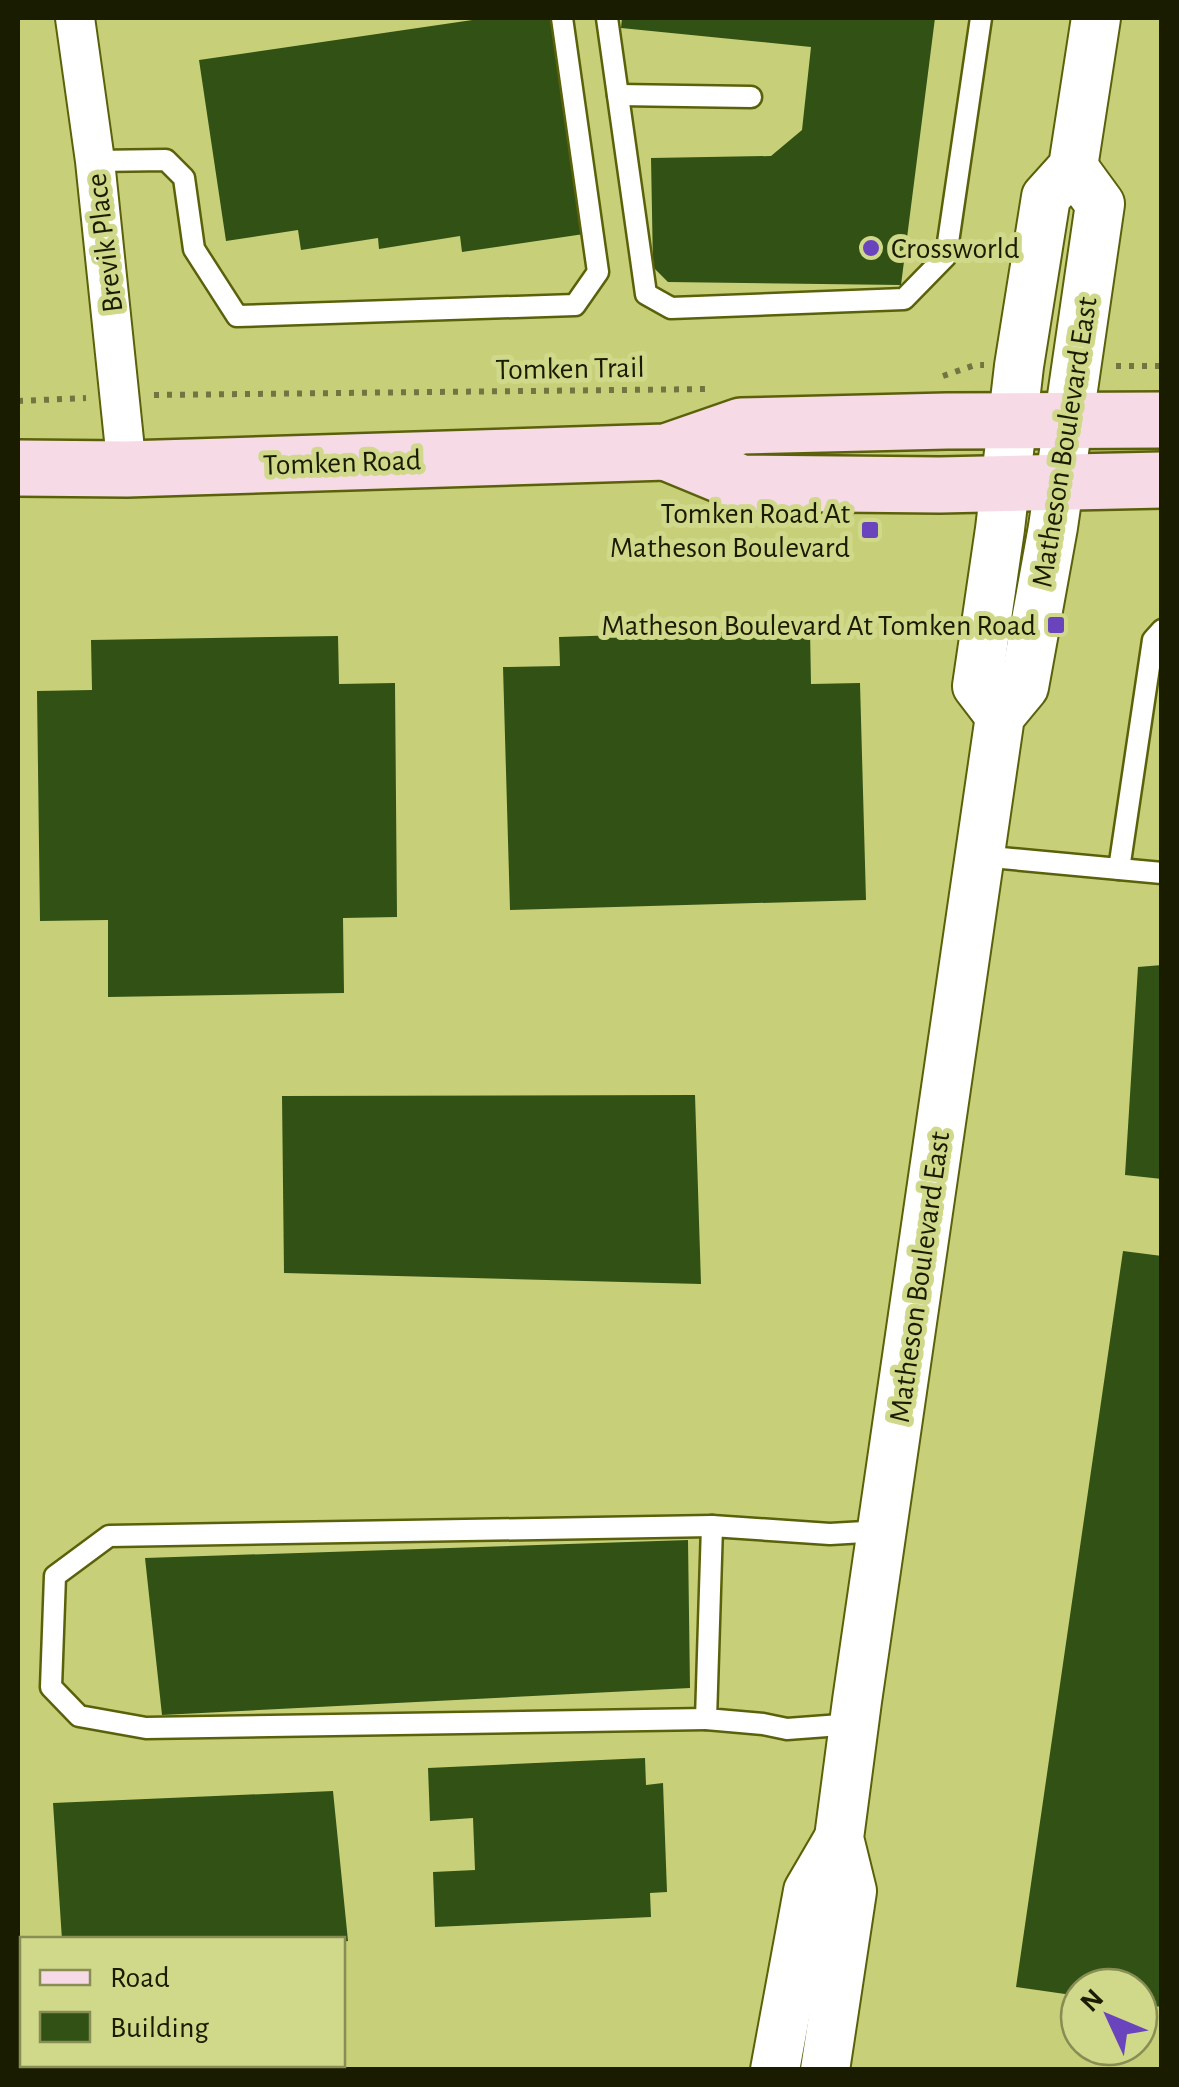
<svg xmlns="http://www.w3.org/2000/svg" width="1179" height="2087" font-family="'Alegreya Sans',sans-serif">
<style>
.built{fill:#c7d079;fill-rule:evenodd}
.building{fill:#315214}
.lines{fill:none;stroke-linecap:round;stroke-linejoin:round}
.service-casing{stroke:#5b610a;stroke-width:25}
.minor-casing{stroke:#5b610a;stroke-width:42}
.tertiary-casing{stroke:#5b610a;stroke-width:52}
.secondary-casing{stroke:#5b610a;stroke-width:60}
.path{stroke:#707541;stroke-width:6;stroke-dasharray:5 8;stroke-linecap:butt}
.service{stroke:#fff;stroke-width:20}
.minor{stroke:#fff;stroke-width:38}
.tertiary{stroke:#fff;stroke-width:48}
.secondary{stroke:#f6dae6;stroke-width:55}
.poi-dot{fill:#6a44bc;stroke:#d0d88a;stroke-width:4}
.labels{text-anchor:middle;stroke-width:10;stroke-linejoin:round;paint-order:stroke}
.street-label{font-size:30px;fill:#1a1c00;stroke:#d0d88a}
.poi-label{font-size:30px;fill:#1a1c00;stroke:#d0d88a;text-anchor:end}
</style>
<rect width="100%" height="100%" fill="#d0d88a"/>
<path class="built" d="M18 18H1161V2069H18ZM22 1940H342V2064H22ZM1079 1987H1139V2047H1079Z"/>
<g class="building">
<path d="M486 18H553L584 234 462 252 460 236 379 249 378 238 301 250 298 230 226 241 199 60Z"/>
<path d="M622 18H935L901 285 668 282 653 267 651 158 771 156 802 130 811 47 621 28Z"/>
<path d="M810 629 811 684 860 683 866 900 510 910 503 667 560 666 559 637Z"/>
<path d="M338 636 339 684 395 683 397 917 343 918 344 993 108 997V920L40 921 37 691 92 690 91 640Z"/>
<path d="M1162 965V1179L1125 1175 1138 967Z"/>
<path d="M695 1095 701 1284 284 1273 282 1096Z"/>
<path d="M1123 1251 1162 1256V2007L1139 2004V1987H1079V1996L1016 1987Z"/>
<path d="M688 1540 690 1688 162 1715 145 1558Z"/>
<path d="M645 1758 646 1785 663 1783 667 1892 650 1893 651 1917 435 1927 433 1872 475 1870 473 1818 430 1821 428 1768Z"/>
<path d="M333 1791 348 1941 342 1942V1940H62L53 1803Z"/>
</g>
<g class="lines">
<g class="service-casing">
<g id="service">
<path d="M607 18 646 294 671 308 904 299 946 256 981 18"/>
<path d="M618 95 751 97"/>
<path d="M95 161 166 160 184 178 194 249 237 316 575 305 598 272 562 18"/>
<path d="M980 856 1119 869 1153 640 1162 630"/>
<path d="M1119 869 1162 873"/>
<path d="M706 1719 146 1728 79 1716 51 1687 55 1576 109 1536 712 1526"/>
<path d="M854 1724 787 1729 763 1724 706 1719 712 1526 830 1534 882 1531"/>
</g>
</g>
<g class="minor-casing">
<path id="minor" d="M75 18 95 161 127 469"/>
</g>
<g class="tertiary-casing">
<g id="tertiary">
<path d="M1000 716 977 686 1000 529 1019 366 1046 197 1073 167 1096 18"/>
<path d="M775 2070 808 1891 839 1838"/>
<path d="M825 2070 852 1891 839 1838 857 1701 1000 716 1024 687 1053 527 1100 204 1073 167"/>
</g>
</g>
<g class="secondary-casing">
<g id="secondary">
<path d="M666 452 741 483 940 485 1162 480"/>
<path d="M18 468 127 469 666 452 741 426 947 421 1162 420"/>
</g>
</g>
<g class="path">
<path d="M1116 366H1162"/>
<path d="M943 376 975 365H984"/>
<path d="M154 395 711 389"/>
<path d="M18 401 86 398"/>
</g>
<use href="#service" class="service"/>
<use href="#minor" class="minor"/>
<use href="#tertiary" class="tertiary"/>
<use href="#secondary" class="secondary"/>
</g>
<g class="poi-dot">
<circle cx="871" cy="248" r="10"/>
<rect x="860" y="520" width="20" height="20" rx="5"/>
<rect x="1046" y="615" width="20" height="20" rx="5"/>
</g>
<g class="labels">
<g class="street-label">
<text transform="translate(104 243) rotate(-97)" y="10">Brevik Place</text>
<text transform="translate(570 368) rotate(-1)" y="10">Tomken Trail</text>
<text transform="translate(1064 442) rotate(-81)" y="10">Matheson Boulevard East</text>
<text transform="translate(342 462) rotate(-2)" y="10">Tomken Road</text>
<text transform="translate(919 1277) rotate(-82)" y="10">Matheson Boulevard East</text>
</g>
<g class="poi-label">
<text x="891" y="258" text-anchor="start">Crossworld</text>
<text x="850" y="523">Tomken Road At<tspan x="850" dy="34">Matheson Boulevard</tspan></text>
<text x="1036" y="635">Matheson Boulevard At Tomken Road</text>
</g>
</g>
<rect width="1179" height="2087" fill="none" stroke="#1a1c00" stroke-width="40"/>
<rect x="20" y="1937" width="325" height="130" fill="#d0d88a" stroke="#878d53" stroke-width="2.5"/>
<rect x="40" y="1970" width="50" height="15" fill="#f6dae6" stroke="#878d53" stroke-width="2.5"/>
<text x="110" y="1987" font-size="30" fill="#1a1c00">Road</text>
<rect x="40" y="2012" width="50" height="30" fill="#315214" stroke="#878d53" stroke-width="2.5"/>
<text x="110" y="2037" font-size="30" fill="#1a1c00">Building</text>
<g transform="translate(1109 2017) rotate(314)"><circle r="48" fill="#d0d88a" stroke="#878d53" stroke-width="2.5"/>
<path d="M0-8L18 38L0 25L-18 38Z" fill="#6a44bc"/>
<text y="-15" font-size="28" font-weight="bold" text-anchor="middle" fill="#1a1c00">N</text>
</g>
</svg>
